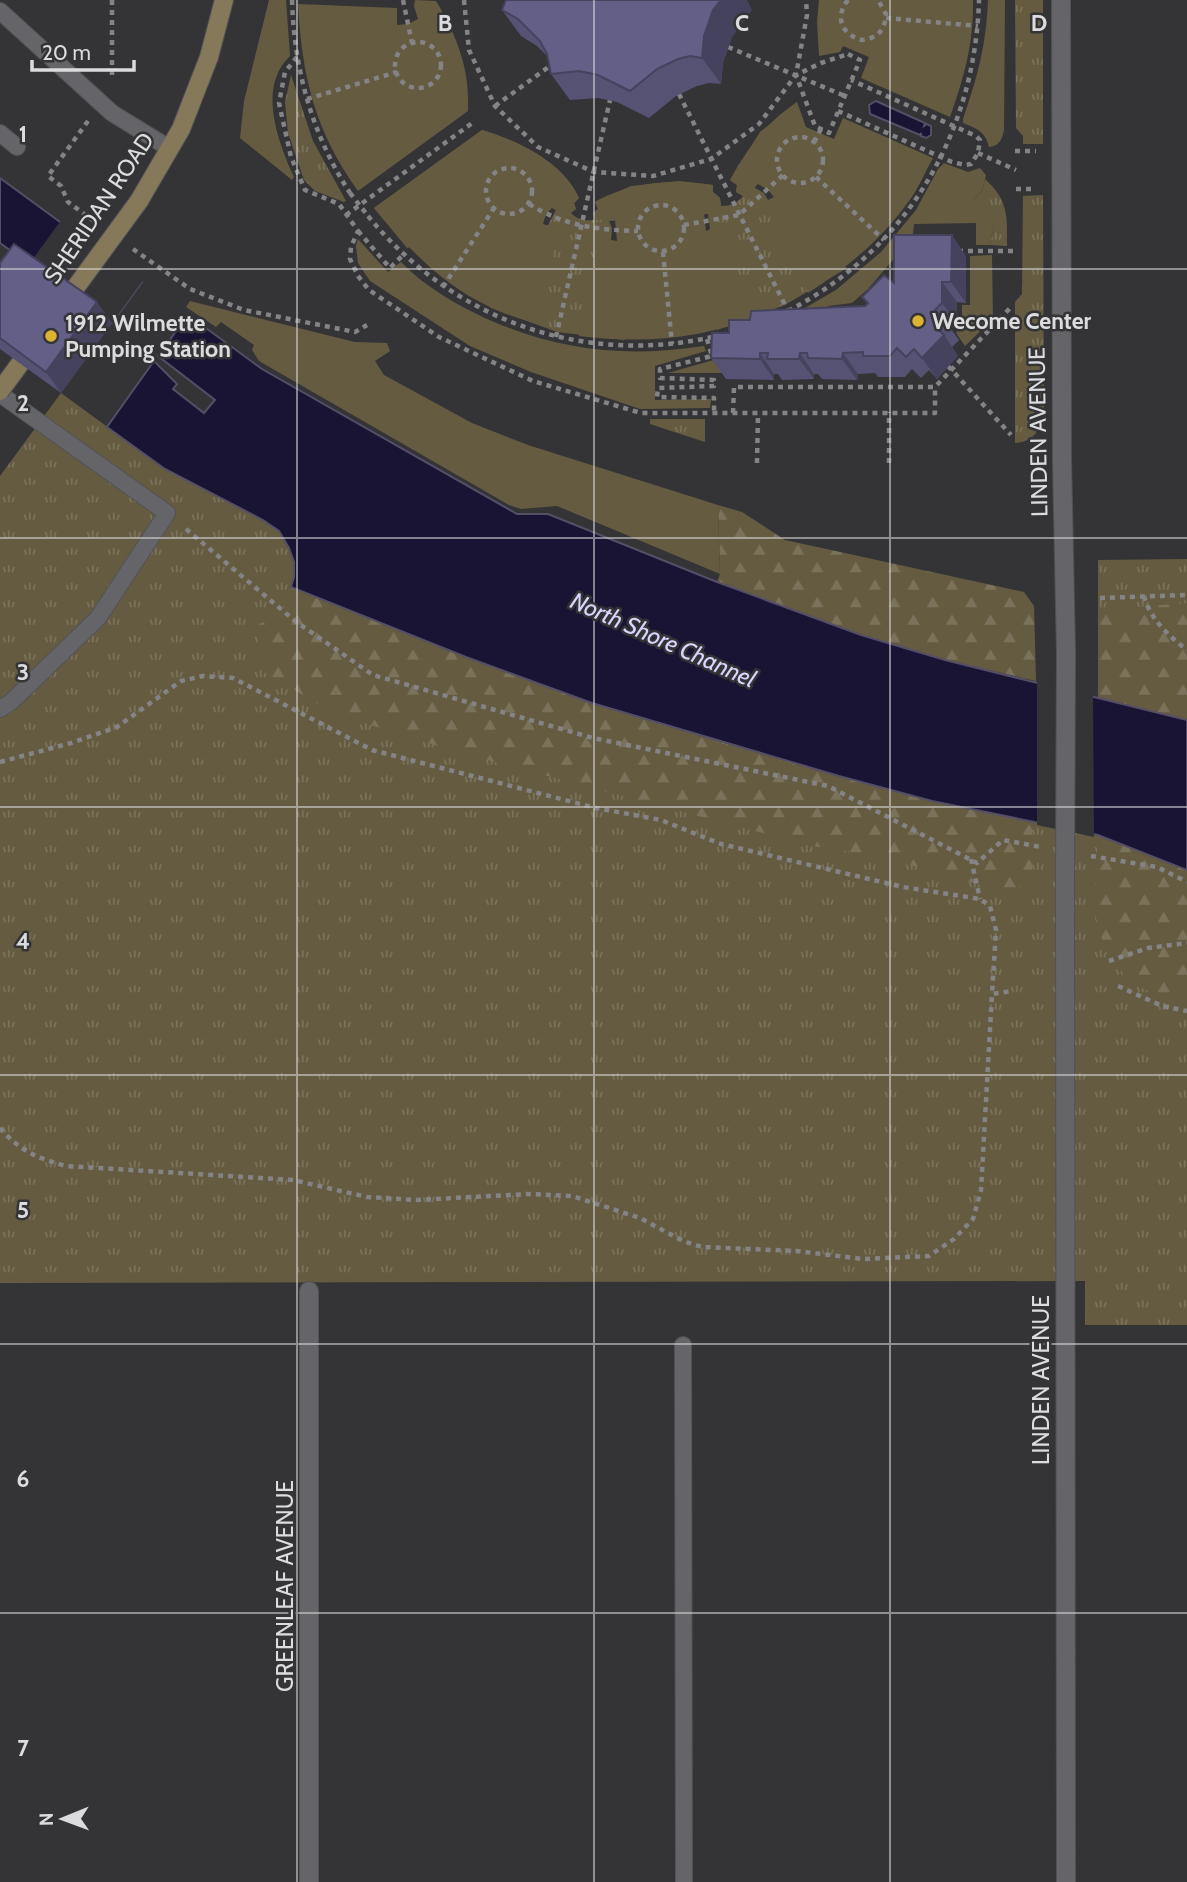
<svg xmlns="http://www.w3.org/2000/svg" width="1187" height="1882" font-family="Cabin,sans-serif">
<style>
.grass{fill:url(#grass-tufts)}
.forest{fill:url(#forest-firs)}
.green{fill:#655b40}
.water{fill:#191334;stroke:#544f67;stroke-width:2}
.pier{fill:#343437}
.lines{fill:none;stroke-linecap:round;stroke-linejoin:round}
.lane-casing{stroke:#525255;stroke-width:18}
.street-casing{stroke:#525255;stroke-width:20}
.secondary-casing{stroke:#525255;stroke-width:20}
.path{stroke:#848487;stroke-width:4.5;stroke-dasharray:5 5;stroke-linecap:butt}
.lane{stroke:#656468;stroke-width:16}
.street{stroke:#656468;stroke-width:18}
.secondary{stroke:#85795a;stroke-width:18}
.street-bridge-casing{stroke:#525255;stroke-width:20;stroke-linecap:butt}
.secondary-bridge-casing{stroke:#525255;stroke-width:20;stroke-linecap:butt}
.path-bridge{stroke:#848487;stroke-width:4.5;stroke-dasharray:5 5;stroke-linecap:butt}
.street-bridge{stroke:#656468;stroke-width:18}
.secondary-bridge{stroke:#85795a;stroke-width:18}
.wall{fill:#555274}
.shaded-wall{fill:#45425e}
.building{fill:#635f87;stroke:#45425e;stroke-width:2}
.grid{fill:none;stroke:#dcdcdf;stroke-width:2;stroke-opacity:0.55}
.poi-dot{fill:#dcb233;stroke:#343437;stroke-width:2.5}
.labels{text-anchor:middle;stroke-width:5;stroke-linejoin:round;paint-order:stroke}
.street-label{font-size:23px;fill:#dcdcdf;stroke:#343437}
.poi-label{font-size:23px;font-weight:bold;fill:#dcdcdf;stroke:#343437;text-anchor:start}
.water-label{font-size:24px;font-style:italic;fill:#d8d5fe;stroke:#343437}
.grid-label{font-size:23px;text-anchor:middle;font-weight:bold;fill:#dcdcdf;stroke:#343437;stroke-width:5;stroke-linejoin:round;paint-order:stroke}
</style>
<defs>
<pattern id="grass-tufts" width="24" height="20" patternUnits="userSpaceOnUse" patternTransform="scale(1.75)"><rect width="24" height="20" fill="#655b40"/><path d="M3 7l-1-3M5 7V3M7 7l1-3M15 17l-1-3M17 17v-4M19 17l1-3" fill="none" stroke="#7a725b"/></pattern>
<pattern id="forest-firs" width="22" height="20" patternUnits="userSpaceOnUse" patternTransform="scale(1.75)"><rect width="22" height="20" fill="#655b40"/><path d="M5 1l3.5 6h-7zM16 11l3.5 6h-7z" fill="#7a725b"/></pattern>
</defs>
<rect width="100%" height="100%" fill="#343437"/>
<g class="grass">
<path d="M1015 0H1043V144H1023V136L1016 128Z"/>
<path d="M291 75 313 141 346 201 344 202 315 191 304 180 288 133 285 102Z"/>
<path d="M797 102 755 188 764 193 768 200 774 197 847 268 785 305 717 330 704 233 710 229 708 214 609 221 612 228 611 240 617 242 625 340 557 332 489 307 548 225 556 210 552 207 407 248 374 208 482 130C518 141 562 161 579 198L574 203 576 209 571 213C578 220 585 221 595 220L593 213 598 209 595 202 600 199C637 181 673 179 713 185V192L720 198 721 206C731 206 737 203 743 196L736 192 737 185 730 180C749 146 765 124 797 102Z"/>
<path d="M985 179C1009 201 1007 216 1007 246L990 245 994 224 974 199 982 191Z"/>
<path d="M1043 195 1044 412C1041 429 1034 442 1015 443V302L1022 294 1023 196Z"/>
<path d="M61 393 165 469 263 520 279 531 289 548 294 562V577L291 587 1032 820 1098 834V560L1187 559V1325H1085V1281L0 1283V476Z"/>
<path d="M650 419H705V442L650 424Z"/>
</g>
<g class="forest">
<path d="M718 505 742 512 785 540 1024 592 1034 606 1036 681 945 660 861 635 717 582 720 574Z"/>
<path d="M291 587C391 627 490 669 593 703 736 751 883 791 1032 820V878L1019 888 1005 892 875 855 812 846 461 753 335 714 264 672C269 657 263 647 256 635L259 624 280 616 284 604 283 594Z"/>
<path d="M1187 603V720L1099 700V610Z"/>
<path d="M1098 835 1187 870V999L1154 993 1128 982 1101 937 1094 910Z"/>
</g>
<g class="green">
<path d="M269 0H286L290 56C257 87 278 142 294 177L292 180 240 138 244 101Z"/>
<path d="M415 0 436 1C457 36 470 69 468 111L358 191C315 131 302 77 298 4L397 8V25L408 24 418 19 414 6Z"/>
<path d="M819 0H973C974 42 964 78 950 117L861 78 869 57 843 46 840 52 819 56 817 22Z"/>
<path d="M988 0H1005L1004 130C1002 139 1000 146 989 147 985 131 977 129 963 123V119C978 75 986 46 988 0Z"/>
<path d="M797 102 806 127 834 139 843 118 933 158C925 172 919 188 909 201 881 240 848 267 808 293L764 204 774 197 768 190 758 184 743 196 736 192 737 185 730 180 760 132Z"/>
<path d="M482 130C518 141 562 161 579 198L574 203 576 209C567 216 561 214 552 208L546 214 543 224 558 228 536 324C521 319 504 314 490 307 442 285 407 247 374 208Z"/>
<path d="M944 163 968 172 980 168 986 175 982 191 974 199 990 210 994 224 990 245H976V223L914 224 912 243 904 247 868 289 852 303 828 306 827 329 727 373H668L717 359 836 290 881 252 916 210 938 169Z"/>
<path d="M679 181 713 185V192L720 198 721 206 716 211 704 213 706 231 716 228 760 316C700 339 643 344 579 336L599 238 617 241 615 220H595L593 213 598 209 595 202 631 186Z"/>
<path d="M358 239 388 272 401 262C424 286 455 304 485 318 558 351 626 358 704 346L706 351 655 366V400L711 399 710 408 640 409 531 372 470 346 370 281 358 263 356 246Z"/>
<path d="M992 255 993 319 965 346 956 333 962 325V305H970V256Z"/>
<path d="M190 301 355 342 387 343 390 351 375 361 384 375 472 423 528 445 718 505 720 574 557 506 521 509 509 505 259 361 252 350 254 345 221 322 216 327 186 307Z"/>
</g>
<g class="water">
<path d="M876 101 925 123 924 126 927 124 931 126V135L926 138 921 136V133L920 135 870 114 869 105Z"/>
<path d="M0 178 142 282 112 323 0 243Z"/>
<path d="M188 315 262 369 517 514H548L717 582 861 635 945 660 1187 720V870L1098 835 932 801 839 776 592 703 466 657 291 587 294 577V562L289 548 279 531 263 520 165 469 107 427 154 361 177 384 173 389 204 413 215 400 158 356Z"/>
</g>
<g class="pier">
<path d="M62 219 144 279 110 326 27 267Z"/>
<path d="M1037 678 1093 694 1094 837 1037 825Z"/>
</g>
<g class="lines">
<g class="lane-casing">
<g id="lane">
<path d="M0 11 112 113 169 148"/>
<path d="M0 133 17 147"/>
<path d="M0 394 167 513 98 618 11 702 0 709"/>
<path d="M683 1345 684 1882"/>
</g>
</g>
<g class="street-casing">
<g id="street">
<path d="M1061 0 1062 460 1066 653"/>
<path d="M1065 877 1066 1882"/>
<path d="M309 1882V1291"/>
</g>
</g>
<g class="secondary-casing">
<path id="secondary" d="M139 201 181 129 209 57 224 0"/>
</g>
<g class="path">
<path d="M112 0V78"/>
<path d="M292 0C294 69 312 135 350 193"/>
<path d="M403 0 412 43"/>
<path d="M464 0 469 50 495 106 538 147 594 172 653 176 711 159 759 124 796 75 807 15 806 0"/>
<path d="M848 0C834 17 842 35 862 40 878 38 885 30 886 14L878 0"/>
<path d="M886 18 978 26"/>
<circle cx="418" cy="65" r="23"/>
<path d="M728 47 845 96"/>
<path d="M848 54 860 60 829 133 815 126 796 75 821 63Z"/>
<path d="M297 57 285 72 279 103 291 157 305 190 339 204 358 231 351 247 350 259 358 276 369 290 439 337 533 381 641 413H935V387"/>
<path d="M679 94 788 311"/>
<path d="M307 99 397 72"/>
<path d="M495 106 554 63"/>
<path d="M838 111 952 162 965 165 971 164 978 153 980 140 976 136 851 80"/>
<path d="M88 121 48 176 61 186 68 202 95 222"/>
<circle cx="800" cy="160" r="23"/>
<path d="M814 142 821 129"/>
<path d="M1015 151H1036"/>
<path d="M978 153 1016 170"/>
<circle cx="509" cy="191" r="23"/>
<path d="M816 177 884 240"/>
<path d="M1016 189H1036"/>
<path d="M529 204C564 226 598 230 638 231"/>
<circle cx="661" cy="228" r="23"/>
<path d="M346 215 475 121"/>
<path d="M368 216C454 321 584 367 717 336"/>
<path d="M684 225 739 215 783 175"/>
<path d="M358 231 390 268 403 255"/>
<path d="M133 249 190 289 244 310 355 332 367 325"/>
<path d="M958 251H1017"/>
<path d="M663 252 672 344"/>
<path d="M443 287 494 208"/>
<path d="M788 311C907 249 975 134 979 0"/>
<path d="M556 337 610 100"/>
<path d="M707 339 712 356 660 369V378L714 380V386L658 388 657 397 714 398V413"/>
<path d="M948 366 1011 435"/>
<path d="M733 413 734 387H935L1011 307"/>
<path d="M757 463 758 413"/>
<path d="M889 463V412"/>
<path d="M186 529 295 621 373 675 593 738 828 786 977 863 1003 840 1041 847"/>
<path d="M1144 596C1150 619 1169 636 1187 650"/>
<path d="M1100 598 1187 595"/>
<path d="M0 762 71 743 117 727 181 681 203 676 233 678 372 750 596 808 661 820 721 844 903 887 980 899 990 906 996 930 992 994 1013 991"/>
<path d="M1091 856 1157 867 1187 882"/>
<path d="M971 859 980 899"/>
<path d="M1109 961 1148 948 1187 943"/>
<path d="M1118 986 1162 1006 1187 1011"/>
<path d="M0 1128C20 1151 37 1158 66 1166L293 1180 367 1197 416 1200 528 1194 572 1196 640 1218 683 1241 702 1247 797 1251 863 1259 929 1256 954 1239 973 1219 981 1190 992 994"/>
</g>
<use href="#lane" class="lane"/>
<use href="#street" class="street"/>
<use href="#secondary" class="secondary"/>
<g class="street-bridge-casing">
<path id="street-bridge" d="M1065 877 1066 653"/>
</g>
<g class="secondary-bridge-casing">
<g id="secondary-bridge">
<path d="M62 306 139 201"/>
<path d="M0 391 33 346"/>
</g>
</g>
<path class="path-bridge" d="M350 193 368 216"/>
<use href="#street-bridge" class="street-bridge"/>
<use href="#secondary-bridge" class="secondary-bridge"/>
</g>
<g class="wall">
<path d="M502 10H752L732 37 723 63 721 84 709 83 697 86 676 96 649 118 617 102 598 98 570 100 551 74 547 56 537 46 521 36Z"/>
<path d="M966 256V303L957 302V324L951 329 959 340 952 347 958 356 937 379 929 370 921 378 912 369 905 377H878L875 373 858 374 857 380 822 379 818 374H814V379L782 380 778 374H774V380L726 379 711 358 729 333 750 320 865 306 867 304 862 297 894 283Z"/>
<path d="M0 263 112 323 61 393 0 349Z"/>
</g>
<g class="shaded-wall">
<path d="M721 0H747L752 10 732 37 723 63 721 84 702 58 704 36 713 10Z"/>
<path d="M952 235 966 256V303L951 282Z"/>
<path d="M942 282 957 302V324L942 303Z"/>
<path d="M97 302 112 323 61 393 46 372Z"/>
<path d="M944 335 958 356 937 379 922 358Z"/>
<path d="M760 353 774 374V380L760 359Z"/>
<path d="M800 353 814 374V379L799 359Z"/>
<path d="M843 353 858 374 857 380 842 359Z"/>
</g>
<g class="building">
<path d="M506 0H721L713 10 704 36 702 58 690 56 678 59 657 69 630 91 598 75 579 71 551 74 547 54 540 41 518 19 502 10Z"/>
<path d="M894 235H952L951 282H942V303L935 310 944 319 936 327 944 335 922 358 914 349 906 357 897 348 890 356H863V352L843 353 842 359 808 358 807 353H800L799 359H767L768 353H760V359L711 358 712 333H729V320H750L751 311 865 306 868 303 862 297 884 275 894 283Z"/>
<path d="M14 244 97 302 46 372 0 338V263Z"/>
</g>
<path class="grid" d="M297 0V1882M594 0V1882M890 0V1882M0 269H1187M0 538H1187M0 807H1187M0 1075H1187M0 1344H1187M0 1613H1187"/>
<g class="poi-dot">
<circle cx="918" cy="321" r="7"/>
<circle cx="51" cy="336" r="7"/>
</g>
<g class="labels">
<g class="street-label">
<text transform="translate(99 208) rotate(-56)" y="8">SHERIDAN ROAD</text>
<text transform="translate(1038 432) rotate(-91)" y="8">LINDEN AVENUE</text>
<text transform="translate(1041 1380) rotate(-90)" y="8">LINDEN AVENUE</text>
<text transform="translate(285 1586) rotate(-90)" y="8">GREENLEAF AVENUE</text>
</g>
<g class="poi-label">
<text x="932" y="329">Wecome Center</text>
<text x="65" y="331">1912 Wilmette<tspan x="65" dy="26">Pumping Station</tspan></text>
</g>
<g class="water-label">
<text transform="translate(663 640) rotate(24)" y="8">North Shore Channel</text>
</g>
</g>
<g class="grid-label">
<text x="445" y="31">B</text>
<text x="742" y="31">C</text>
<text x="1039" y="31">D</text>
<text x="23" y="142">1</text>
<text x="23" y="411">2</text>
<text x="23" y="680">3</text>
<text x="23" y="949">4</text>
<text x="23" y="1218">5</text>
<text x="23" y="1487">6</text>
<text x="23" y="1756">7</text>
</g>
<g transform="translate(63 1819) rotate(269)" stroke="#343437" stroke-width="5" paint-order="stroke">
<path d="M0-5L12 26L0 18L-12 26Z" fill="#dcdcdf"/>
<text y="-10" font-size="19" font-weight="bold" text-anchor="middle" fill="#dcdcdf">N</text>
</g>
<path d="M32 60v10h102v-10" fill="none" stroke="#dcdcdf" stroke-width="3.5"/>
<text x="42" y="60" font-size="21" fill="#dcdcdf" stroke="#343437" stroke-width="5" paint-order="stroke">20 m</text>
</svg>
